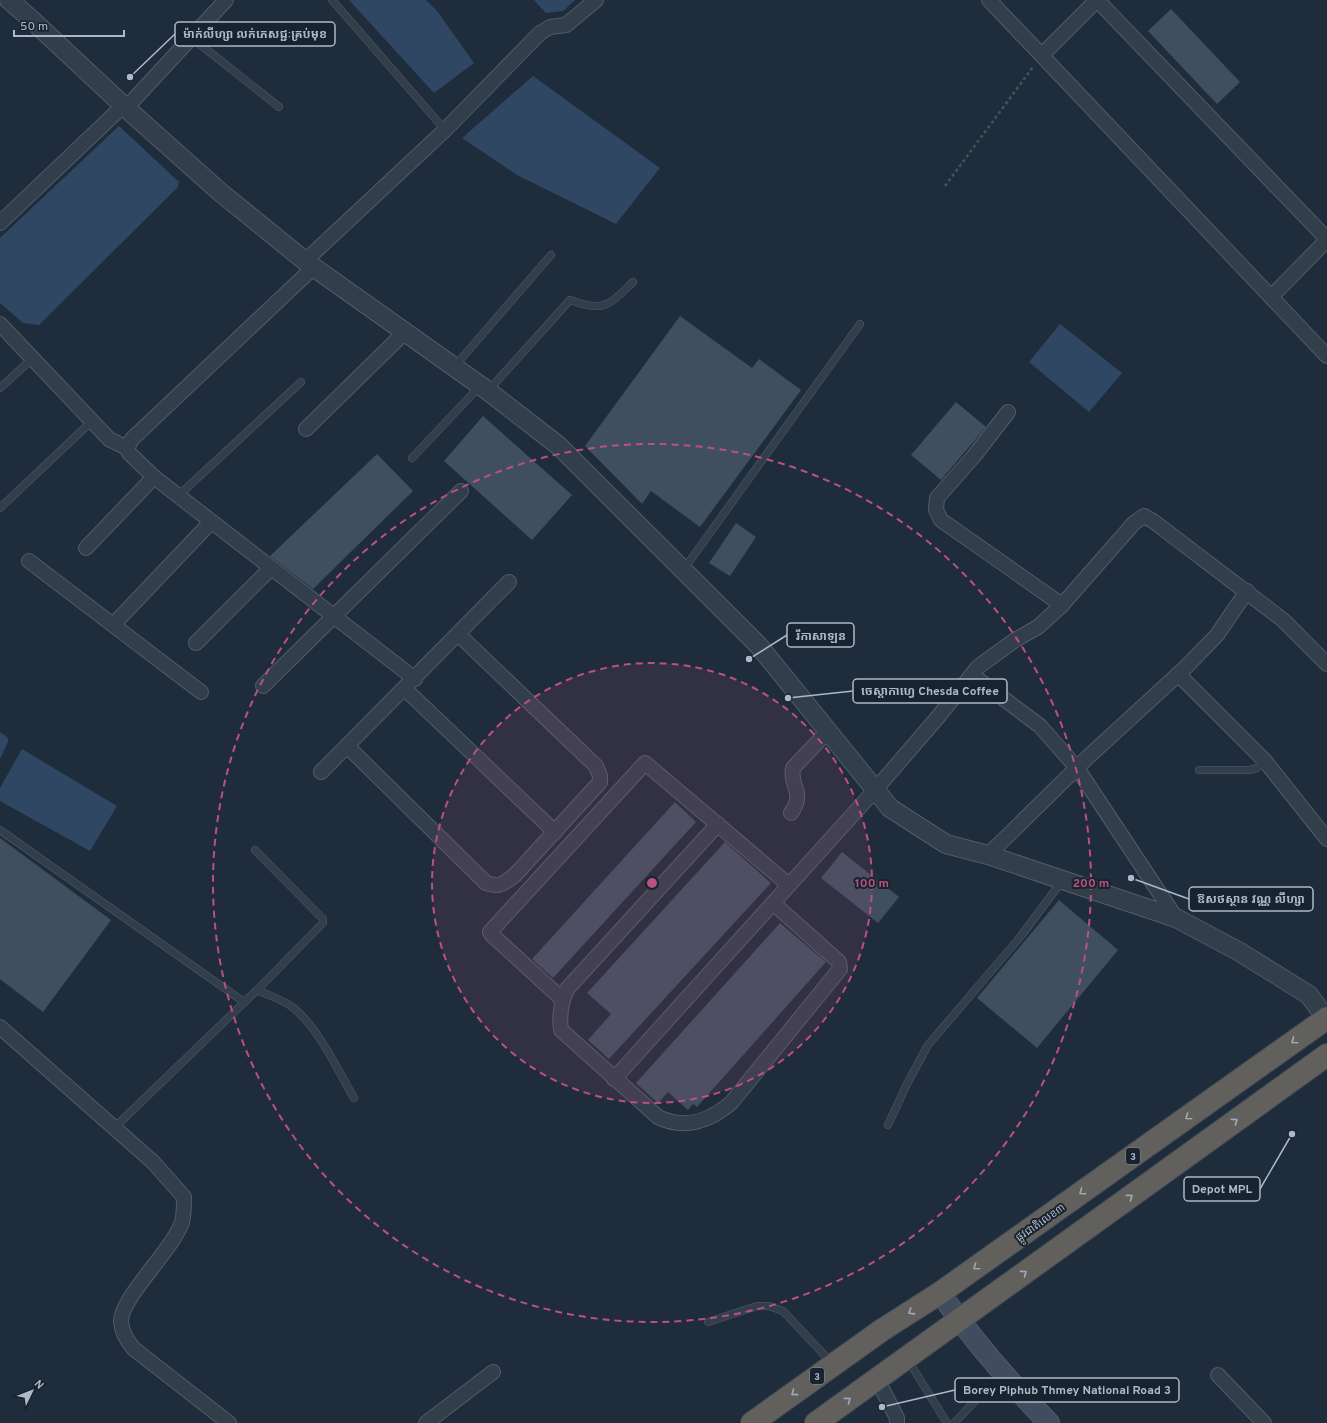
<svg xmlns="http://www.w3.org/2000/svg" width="1327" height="1423" font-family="Overpass,'Noto Sans Khmer',sans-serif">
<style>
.water{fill:#2f4762}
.building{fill:#404f60}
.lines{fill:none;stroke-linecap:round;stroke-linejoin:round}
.service-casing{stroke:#505c68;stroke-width:8}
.minor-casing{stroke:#505c68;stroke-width:16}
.tertiary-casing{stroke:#505c68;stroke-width:20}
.secondary-casing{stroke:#505c68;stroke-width:22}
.trunk-casing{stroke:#3d4955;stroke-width:24}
.path{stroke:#3f5759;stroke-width:2.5;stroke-dasharray:3 3;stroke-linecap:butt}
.service{stroke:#333e4b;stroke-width:7}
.minor{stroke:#333e4b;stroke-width:14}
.tertiary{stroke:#333e4b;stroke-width:18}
.secondary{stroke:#414d5e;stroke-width:20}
.trunk{stroke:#62605d;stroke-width:22}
.oneway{stroke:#a2acb7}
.ring{fill:none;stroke:#bb5081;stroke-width:2;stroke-dasharray:7 5}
.labels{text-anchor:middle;stroke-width:4;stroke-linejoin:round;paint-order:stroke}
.shield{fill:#18232f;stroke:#808c99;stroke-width:1}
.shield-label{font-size:10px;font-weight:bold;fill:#adb9c7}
.street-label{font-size:11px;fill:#adb9c7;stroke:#18232f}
.centre{fill:#bb5081;stroke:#18232f;stroke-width:2}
.ring-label{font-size:12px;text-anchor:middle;font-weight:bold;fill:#bb5081;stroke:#18232f;stroke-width:4;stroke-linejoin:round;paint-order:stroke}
.leader{fill:none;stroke:#adb9c7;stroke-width:1.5}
.callout-dot{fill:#adb9c7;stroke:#18232f;stroke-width:1.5}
.callout{fill:#18232f;stroke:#adb9c7;stroke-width:1.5}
.callout-label{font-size:12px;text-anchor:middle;font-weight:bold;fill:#adb9c7}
</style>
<rect width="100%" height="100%" fill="#1f2c3b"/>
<g class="water">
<path d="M349 0H426L437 11 474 63 434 93Z"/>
<path d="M534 0H575L563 11 546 13Z"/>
<path d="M533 76 660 168 616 224 517 175 462 138Z"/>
<path d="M119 126 179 182 178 187 39 325 23 323 0 303V238Z"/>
<path d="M1060 324 1122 373 1089 412 1029 362Z"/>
<path d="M0 732 8 738V742L0 759Z"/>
<path d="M22 749 117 806 90 851 0 801V788Z"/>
</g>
<g class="building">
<path d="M1171 9 1240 82 1217 104 1148 31Z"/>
<path d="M680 316 752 368 759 359 801 390 700 527 651 491 642 504 585 446Z"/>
<path d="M956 402 986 427 941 480 911 455Z"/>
<path d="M483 416 572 495 532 540 444 461Z"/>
<path d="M377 454 413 491 313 589 270 556Z"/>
<path d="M736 523 756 537 730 576 709 563Z"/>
<path d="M675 802 696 822 553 978 532 959Z"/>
<path d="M0 838 111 920 43 1012 0 979Z"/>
<path d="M725 842 771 883 609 1059 588 1040 611 1014 587 993Z"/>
<path d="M842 852 899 897 878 923 821 878Z"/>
<path d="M1059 900 1118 950 1037 1048 977 998Z"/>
<path d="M780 923 826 962 697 1107 693 1104 688 1110 668 1092 658 1103 636 1083Z"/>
</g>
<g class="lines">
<g class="service-casing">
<g id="service">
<path d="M332 0 445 130"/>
<path d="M192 38 279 107"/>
<path d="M454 367 551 255"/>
<path d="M0 388 33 358"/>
<path d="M488 391 570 300C605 313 609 305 633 282"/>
<path d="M412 458 480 386"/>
<path d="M178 496 301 382"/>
<path d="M0 508 92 421"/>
<path d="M684 569 860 324"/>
<path d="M1199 770H1249L1257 768 1265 761"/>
<path d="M0 830 244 1002"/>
<path d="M257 990C268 995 281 999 291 1006 318 1026 337 1069 354 1098"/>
<path d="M888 1125 907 1084 928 1045 1021 936 1062 881"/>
<path d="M114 1128 257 990 323 923V919L255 850"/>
<path d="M708 1322 757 1306H769L783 1311 832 1363"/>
<path d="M908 1360 947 1423"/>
<path d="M954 1423 1001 1374"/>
</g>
</g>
<g class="minor-casing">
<g id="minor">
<path d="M989 0 1327 356"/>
<path d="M1097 0 1327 239"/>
<path d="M1042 55 1097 0"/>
<path d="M126 108 226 0"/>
<path d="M0 223 123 106"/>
<path d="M305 261 445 130 540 33 550 27 566 25 596 0"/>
<path d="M1271 297 1327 240"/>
<path d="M0 324 109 439 127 448 129 453 154 477 415 679"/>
<path d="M1008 412 974 456 937 498 936 510 941 520 1062 605"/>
<path d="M306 429 405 332"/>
<path d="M127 448 132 439 314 267"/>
<path d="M86 548 154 477"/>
<path d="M29 561 201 692"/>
<path d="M113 625 211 522"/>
<path d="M196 643 271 568"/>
<path d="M1178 674 1265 761 1327 839"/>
<path d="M972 675 1040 726 1077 768 1176 918"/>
<path d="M263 686 461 491"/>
<path d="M405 689 555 832"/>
<path d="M347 746 486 883C499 888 505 883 515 875L600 782V776L596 766 458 634"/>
<path d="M321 772 509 582"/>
<path d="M791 813C806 791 789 788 793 768L828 731"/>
<path d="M718 824 568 988C561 1001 559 1015 561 1030L658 1117C684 1130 710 1121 731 1103L840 969 839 962 773 903"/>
<path d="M988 855 1088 757 1185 668 1217 635 1247 591"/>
<path d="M562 999 492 935 490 932 645 763 789 885"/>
<path d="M0 1027 153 1162 184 1197C184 1205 184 1215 182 1222 173 1250 120 1298 121 1322 122 1333 127 1341 134 1349L229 1423"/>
<path d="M614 1079 875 790 938 717 978 667 1015 640 1038 627 1062 605 1134 523 1144 516 1153 521 1283 620 1327 664"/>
<path d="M1218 1375 1264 1423"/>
<path d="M877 1379 897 1418V1423"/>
<path d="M426 1423 493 1372"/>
</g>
</g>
<g class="tertiary-casing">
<path id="tertiary" d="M9 0 32 20 126 108 220 192 305 261 488 391 559 446 759 646 890 808 946 844 988 855 1176 918 1238 951 1309 995 1327 1020"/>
</g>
<g class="secondary-casing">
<path id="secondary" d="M940 1293C973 1340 1009 1382 1049 1423"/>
</g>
<g class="trunk-casing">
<g id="trunk">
<path d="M752 1423 882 1330 940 1293 1327 1018"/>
<path d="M816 1423 1327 1055"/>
</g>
</g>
<path class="path" d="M945 186 1033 67"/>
<use href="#service" class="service"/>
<use href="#minor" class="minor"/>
<use href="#tertiary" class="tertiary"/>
<use href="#secondary" class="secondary"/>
<use href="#trunk" class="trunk"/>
</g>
<defs><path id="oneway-chevron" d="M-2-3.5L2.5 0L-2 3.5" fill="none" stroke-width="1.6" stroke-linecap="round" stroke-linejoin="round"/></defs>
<g class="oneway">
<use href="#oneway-chevron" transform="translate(1294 1041) rotate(145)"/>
<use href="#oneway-chevron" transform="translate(1188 1117) rotate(145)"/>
<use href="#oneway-chevron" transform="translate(1235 1121) rotate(-36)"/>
<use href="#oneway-chevron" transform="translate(1082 1192) rotate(145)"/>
<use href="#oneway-chevron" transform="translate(1130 1197) rotate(-36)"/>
<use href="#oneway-chevron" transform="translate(976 1267) rotate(145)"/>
<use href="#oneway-chevron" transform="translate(1024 1273) rotate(-36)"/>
<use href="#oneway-chevron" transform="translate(911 1312) rotate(148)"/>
<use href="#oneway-chevron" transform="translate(794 1393) rotate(144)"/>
<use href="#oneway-chevron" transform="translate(848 1400) rotate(-36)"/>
</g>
<circle cx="652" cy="883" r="220" fill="#bb5081" fill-opacity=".12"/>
<g class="ring">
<circle cx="652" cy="883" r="220"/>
<circle cx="652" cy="883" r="439"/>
</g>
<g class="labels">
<g class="shield">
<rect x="1126" y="1148" width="14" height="16" rx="3"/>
<rect x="810" y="1368" width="14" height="16" rx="3"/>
</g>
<g class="shield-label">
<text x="1133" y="1160">3</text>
<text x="817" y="1380">3</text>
</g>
<g class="street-label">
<text transform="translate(1040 1222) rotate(-35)" y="4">ផ្លូវជាតិលេខ៣</text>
</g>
</g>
<circle cx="652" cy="883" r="6" class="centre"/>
<g class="ring-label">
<text x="872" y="887">100 m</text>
<text x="1091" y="887">200 m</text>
</g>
<path class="leader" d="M130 77L175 34M749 659L787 635M788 698L853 691M1131 878L1189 899M1292 1134L1260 1189M882 1407L955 1390"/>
<g class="callout-dot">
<circle cx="130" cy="77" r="4"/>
<circle cx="749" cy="659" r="4"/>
<circle cx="788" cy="698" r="4"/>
<circle cx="1131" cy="878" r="4"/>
<circle cx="1292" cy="1134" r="4"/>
<circle cx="882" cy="1407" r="4"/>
</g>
<g class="callout">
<rect x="175" y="22" width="160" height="24" rx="4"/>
<rect x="787" y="623" width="67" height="24" rx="4"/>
<rect x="853" y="679" width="154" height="24" rx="4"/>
<rect x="1189" y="887" width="124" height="24" rx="4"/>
<rect x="1184" y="1177" width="76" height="24" rx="4"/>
<rect x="955" y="1378" width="224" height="24" rx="4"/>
</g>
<g class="callout-label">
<text x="255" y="38">ម៉ាក់លីហ្សា លក់ភេសជ្ជៈគ្រប់មុខ</text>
<text x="821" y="640">រីកាសាឡន</text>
<text x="930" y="695">ចេស្ដាកាហ្វេ Chesda Coffee</text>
<text x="1251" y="903">ឱសថស្ថាន វណ្ណ លីហ្សា</text>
<text x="1222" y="1193">Depot MPL</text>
<text x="1067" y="1394">Borey Piphub Thmey National Road 3</text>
</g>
<g transform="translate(32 1391) rotate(47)" stroke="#18232f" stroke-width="3" paint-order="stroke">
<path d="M0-3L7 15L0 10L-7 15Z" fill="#adb9c7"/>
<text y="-6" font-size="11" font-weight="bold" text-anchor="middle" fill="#adb9c7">N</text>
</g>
<path d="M14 30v6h110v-6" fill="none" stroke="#adb9c7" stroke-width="2"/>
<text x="20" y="30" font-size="12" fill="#adb9c7" stroke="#18232f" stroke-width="3" paint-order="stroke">50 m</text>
</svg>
